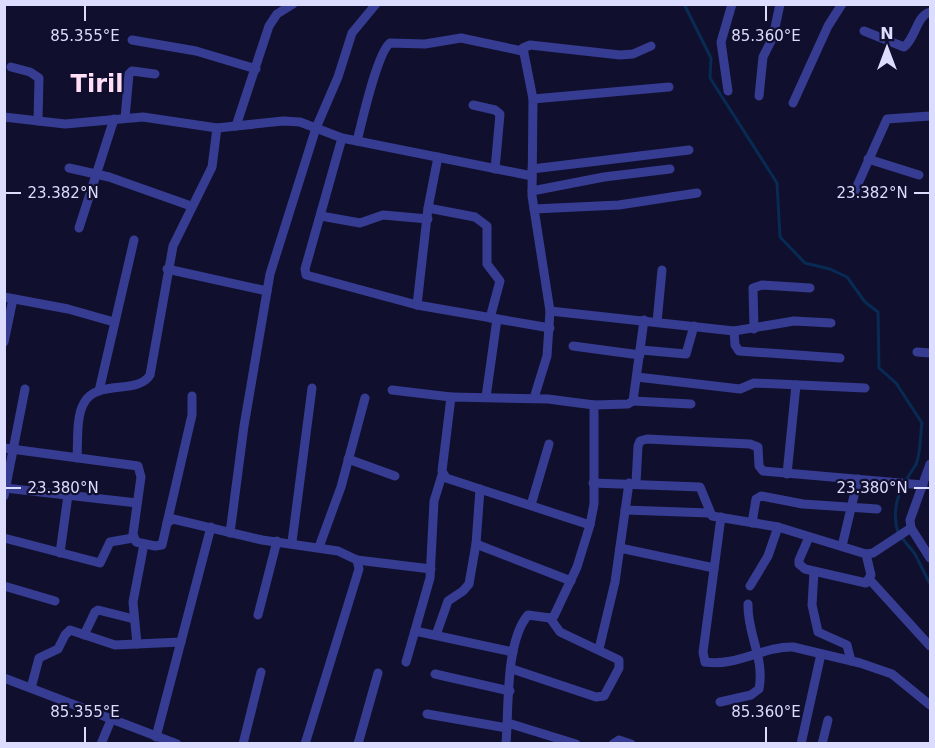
<svg xmlns="http://www.w3.org/2000/svg" width="935" height="748" font-family="'DejaVu Sans',sans-serif">
<style>
.lines{fill:none;stroke-linecap:round;stroke-linejoin:round}
.stream{stroke:#082b54;stroke-width:3}
.minor{stroke:#363c91;stroke-width:9}
.ticks{fill:none;stroke:#dcdcff;stroke-width:2}
.labels{text-anchor:middle;stroke-width:4.5;stroke-linejoin:round;paint-order:stroke}
.district-label{font-size:24px;font-weight:bold;fill:#ffdef6;stroke:#110f2e}
.ticks-label{font-size:15px;text-anchor:middle;fill:#dcdcff;stroke:#110f2e;stroke-width:4.5;stroke-linejoin:round;paint-order:stroke}
</style>
<rect width="100%" height="100%" fill="#110f2e"/>
<g class="lines">
<g class="stream">
<path d="M684 4 711 58 710 78 777 183 780 237 805 263 830 269 847 277 865 302 878 312 879 368 896 383 922 423C920 435 921 456 915 466 901 487 890 506 898 533"/>
<path d="M902 538 915 554 930 584"/>
</g>
<g class="minor">
<path d="M864 31 904 47C916 38 916 16 930 12"/>
<path d="M132 40 196 51 256 69"/>
<path d="M11 67 30 72 39 78 38 121"/>
<path d="M728 91 721 42 732 4"/>
<path d="M759 96 763 57 773 37 780 4"/>
<path d="M533 99 669 87"/>
<path d="M793 103 828 26 842 4"/>
<path d="M473 105 495 110 500 114 495 169"/>
<path d="M4 117 65 124 143 117 217 128 283 121 300 122 342 138 532 176"/>
<path d="M125 118 129 74 132 71 155 74"/>
<path d="M236 126 269 26 277 14 293 4"/>
<path d="M342 138 305 269 306 275 417 305 550 328"/>
<path d="M357 141C362 122 377 53 390 43L425 44 461 38 522 51"/>
<path d="M868 159 919 175"/>
<path d="M69 168 109 177 191 206"/>
<path d="M532 169 689 150"/>
<path d="M532 191 604 177 670 169"/>
<path d="M853 195 887 119 930 116"/>
<path d="M428 208 475 217 487 226V264L500 281 490 318"/>
<path d="M534 209 619 205 697 193"/>
<path d="M321 216 360 223 383 215 428 219"/>
<path d="M79 228 114 119"/>
<path d="M167 269 267 291"/>
<path d="M4 297 68 309 114 322"/>
<path d="M417 305 428 208 438 157"/>
<path d="M550 311 734 331 794 321 831 323"/>
<path d="M657 322 662 270"/>
<path d="M754 329 753 288 762 285 810 288"/>
<path d="M734 331 735 345 739 351 840 358"/>
<path d="M4 342 13 299"/>
<path d="M573 346 640 355"/>
<path d="M641 350 686 354 694 326"/>
<path d="M917 352 930 353"/>
<path d="M637 377 740 389 754 383 865 388"/>
<path d="M392 390 451 397"/>
<path d="M99 391 134 240"/>
<path d="M486 397 497 319"/>
<path d="M534 398 547 356 550 311 532 196 533 99 523 48 530 45 620 55 633 54 651 46"/>
<path d="M633 401 691 404"/>
<path d="M4 448 138 466 141 477 133 534 136 542 155 546 162 545 167 523 173 519 262 540 338 551 357 560 359 569 305 744"/>
<path d="M77 458C78 442 76 416 84 403 96 379 138 395 150 375L173 246 212 167 217 128"/>
<path d="M348 459 395 476"/>
<path d="M930 464 910 520 911 528 930 558"/>
<path d="M787 474 796 385"/>
<path d="M593 483 700 487 712 516 778 527 866 554 873 553 911 528"/>
<path d="M636 483 638 446 640 441 647 439 750 444 758 447 759 466 763 471 923 485"/>
<path d="M5 488 137 503"/>
<path d="M4 496 25 389"/>
<path d="M531 505 549 444"/>
<path d="M625 510 709 513"/>
<path d="M721 517 703 652 705 662C736 667 764 646 793 647L860 663 892 674 930 705"/>
<path d="M167 523 192 415V396"/>
<path d="M752 523 756 499 761 496 803 504 877 509"/>
<path d="M590 525 446 478 442 471 451 397 548 399 594 405"/>
<path d="M230 533 244 426 270 274 316 128 338 77 352 33 376 4"/>
<path d="M809 537 799 560V564L805 569 866 583 871 575 866 554"/>
<path d="M4 538 100 563 110 542 133 538"/>
<path d="M292 542 312 388"/>
<path d="M476 544 571 581"/>
<path d="M842 546 858 479"/>
<path d="M319 547 341 487 365 398"/>
<path d="M620 548 714 568"/>
<path d="M60 553 68 495"/>
<path d="M357 560 431 569"/>
<path d="M814 572 812 605 818 632 847 645 851 661"/>
<path d="M870 580 930 646"/>
<path d="M4 586 55 601"/>
<path d="M750 586 768 556 778 527"/>
<path d="M258 615 277 541"/>
<path d="M415 631 513 652"/>
<path d="M84 635 95 612 98 610 134 619"/>
<path d="M436 635 448 601 463 591 469 584 476 544 480 489"/>
<path d="M137 644 133 602 144 544"/>
<path d="M599 649 615 582 629 483"/>
<path d="M406 662 430 578 434 501 442 475"/>
<path d="M512 669 596 697 604 696 619 668V660L560 632 550 618"/>
<path d="M435 674 510 691"/>
<path d="M4 678 177 744"/>
<path d="M31 688 39 658 58 649 65 635 70 630 115 645 181 642"/>
<path d="M720 702 751 695 759 689C765 658 747 634 748 604"/>
<path d="M427 714 507 728"/>
<path d="M508 723 576 744"/>
<path d="M156 737 211 527"/>
<path d="M101 744 111 720"/>
<path d="M243 744 261 672"/>
<path d="M358 744 378 673"/>
<path d="M506 744C509 708 505 642 528 615L550 618 554 616 577 567 590 525 594 504V405L628 404 633 401 644 320"/>
<path d="M613 744 619 740 631 744"/>
<path d="M801 744 821 654"/>
<path d="M822 744 828 720"/>
</g>
</g>
<path class="ticks" d="M85 6V21M766 6V21M6 193H21M914 193H929M6 488H21M914 488H929M85 727V742M766 727V742"/>
<g class="labels">
<g class="district-label">
<text x="97" y="92">Tiril</text>
</g>
</g>
<g class="ticks-label">
<text x="85" y="41">85.355°E</text>
<text x="766" y="41">85.360°E</text>
<text x="63" y="198">23.382°N</text>
<text x="872" y="198">23.382°N</text>
<text x="63" y="493">23.380°N</text>
<text x="872" y="493">23.380°N</text>
<text x="85" y="717">85.355°E</text>
<text x="766" y="717">85.360°E</text>
</g>
<rect width="935" height="748" fill="none" stroke="#dcdcff" stroke-width="12"/>
<g transform="translate(887 48)" stroke="#110f2e" stroke-width="4.5" paint-order="stroke">
<path d="M0-4.5L10 22L0 15L-10 22Z" fill="#dcdcff"/>
<text y="-9" font-size="16" font-weight="bold" text-anchor="middle" fill="#dcdcff">N</text>
</g>
</svg>
